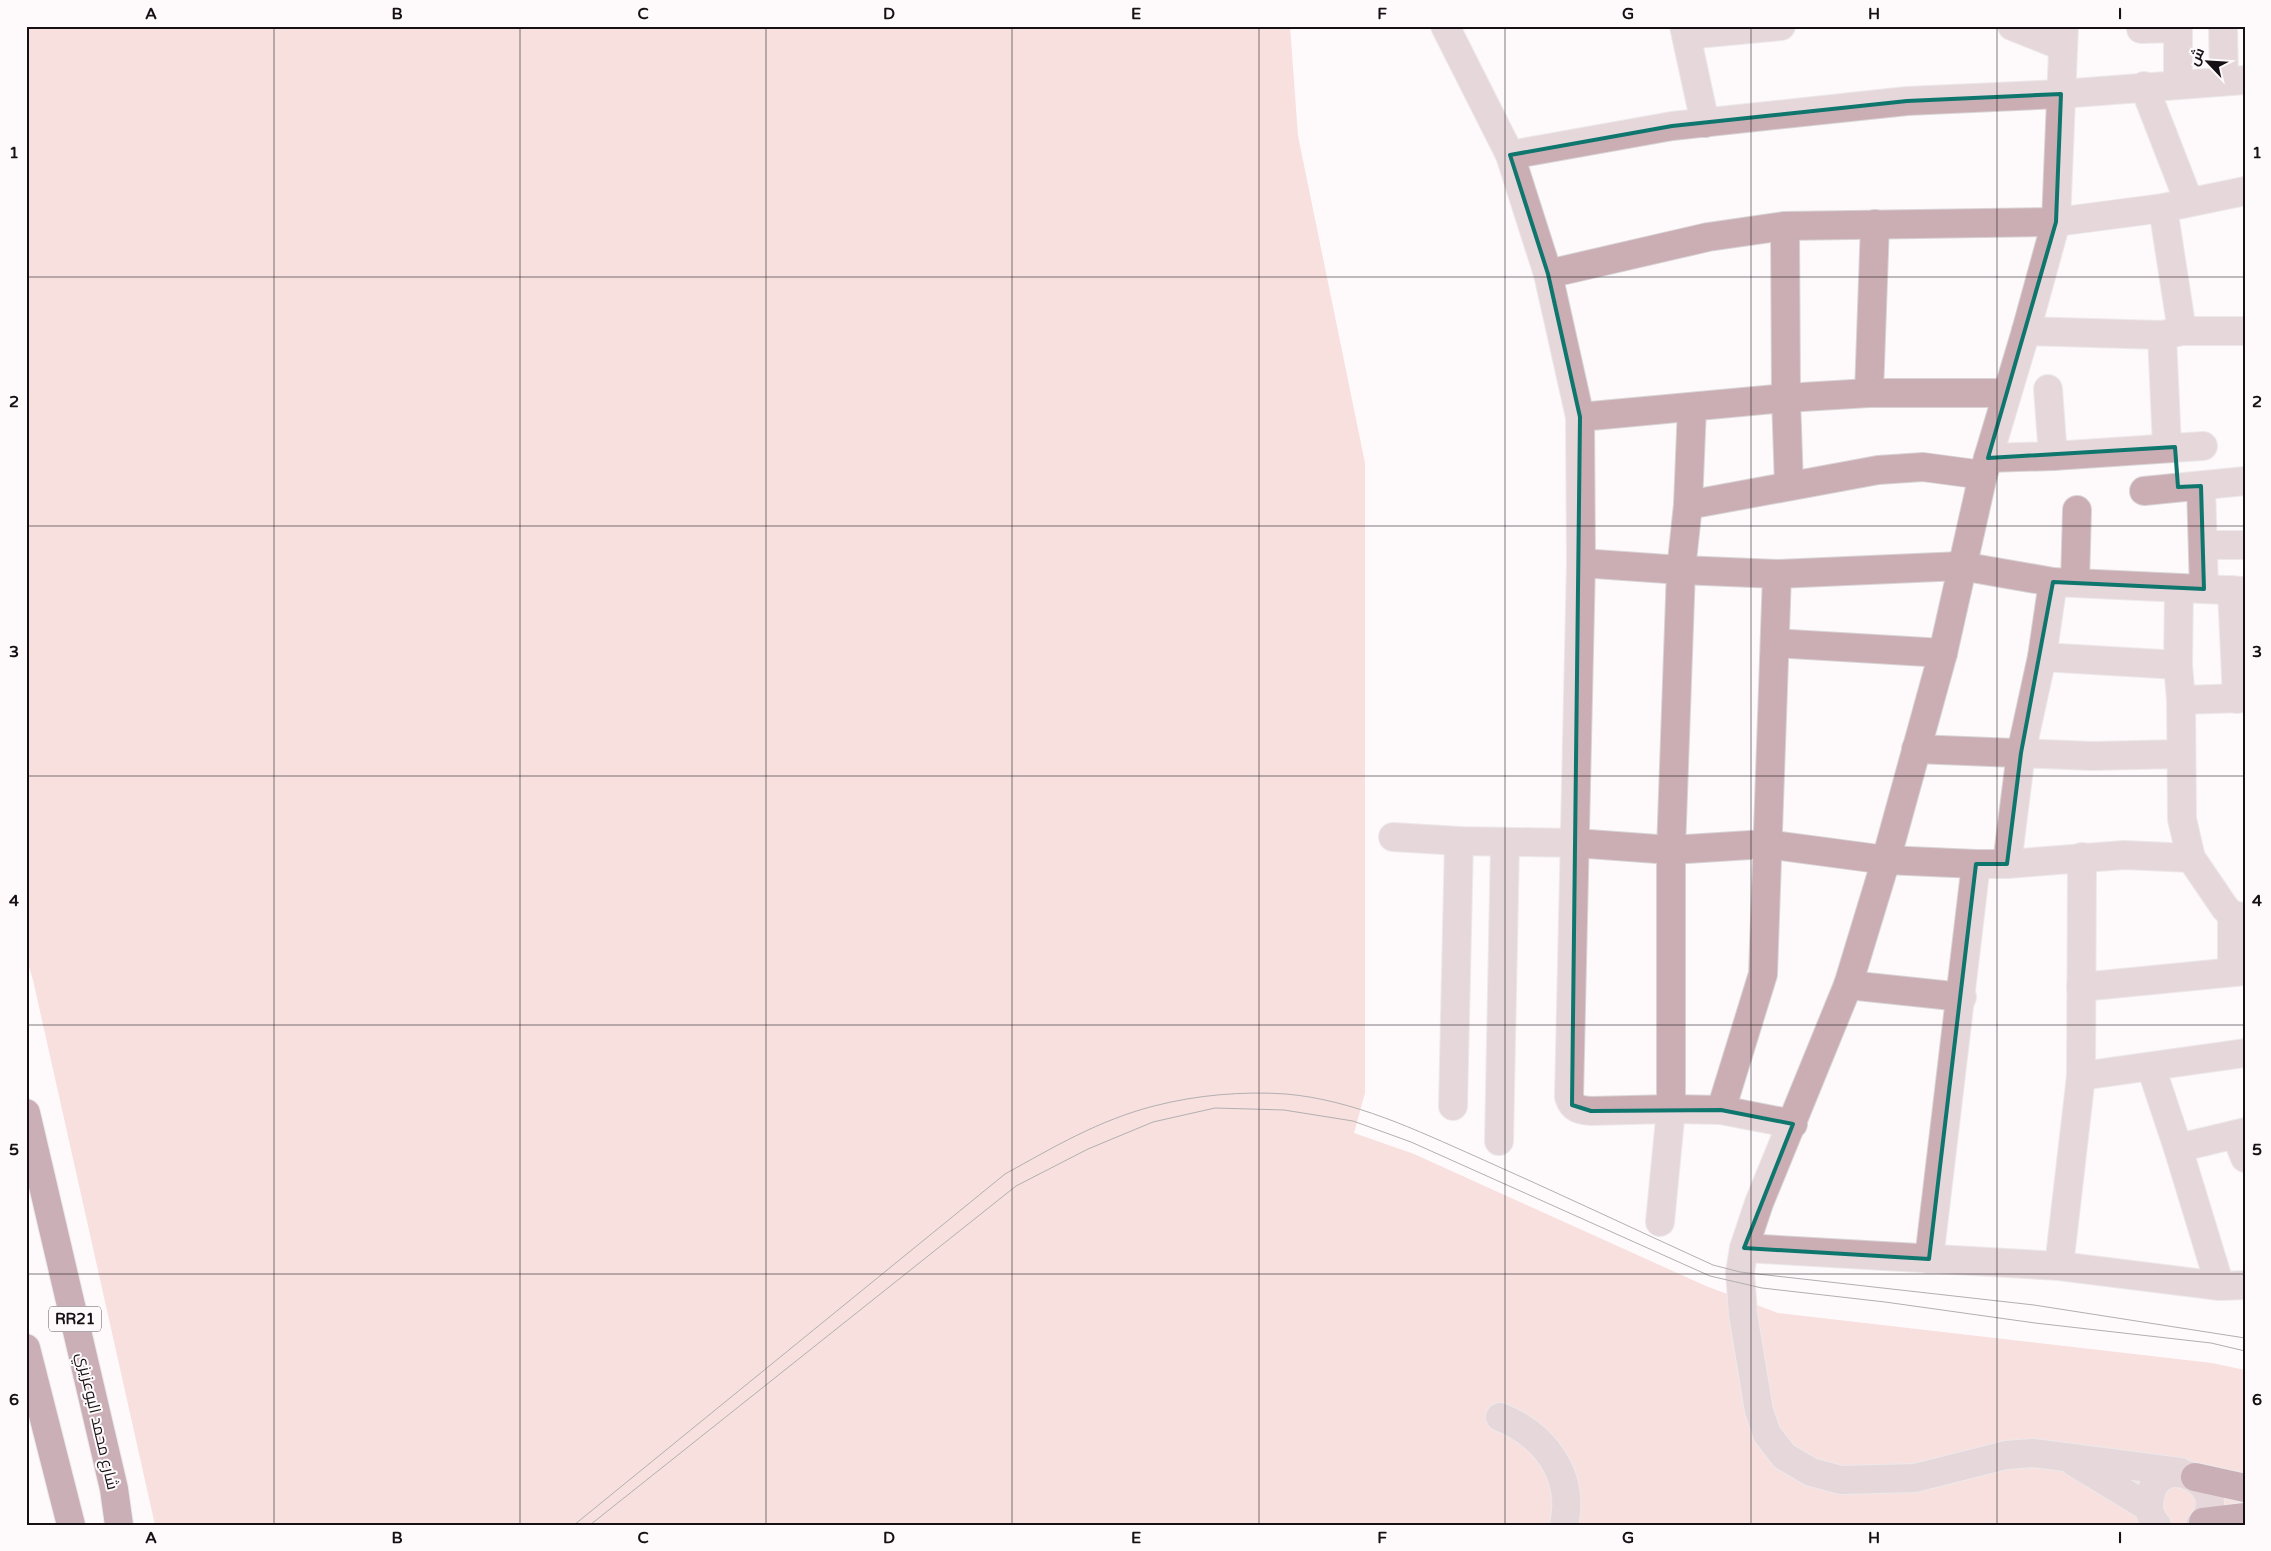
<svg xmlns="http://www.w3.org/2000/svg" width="2271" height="1551" font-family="'Varela Round',Cairo,sans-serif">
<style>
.green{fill:#f0c1bb}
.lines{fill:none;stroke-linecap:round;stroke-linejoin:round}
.minor-casing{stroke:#d9d5d7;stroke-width:30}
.highway-casing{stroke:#d9d5d7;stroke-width:30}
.minor{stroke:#caaeb4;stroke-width:28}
.highway{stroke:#8d5665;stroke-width:28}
.tram{stroke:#585356;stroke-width:1}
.marked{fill:none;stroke:#0f766e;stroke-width:4;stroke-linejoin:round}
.grid{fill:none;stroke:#161014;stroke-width:1;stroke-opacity:0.55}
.labels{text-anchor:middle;stroke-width:4;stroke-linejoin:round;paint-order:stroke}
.shield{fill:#fefafc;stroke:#5c565a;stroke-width:1}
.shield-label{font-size:15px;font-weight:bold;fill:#161014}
.street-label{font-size:16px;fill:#161014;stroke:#fefafc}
.neatline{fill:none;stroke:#161014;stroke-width:2}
.grid-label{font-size:16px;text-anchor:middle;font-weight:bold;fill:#161014}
</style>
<rect width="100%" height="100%" fill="#fefafc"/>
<path class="green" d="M26 26H1290L1298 136 1365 463V1093L1354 1133 1414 1154 1706 1286 1778 1313 2212 1363 2245 1370V1525H155L33 980 26 956Z"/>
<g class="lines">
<g class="minor-casing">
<g id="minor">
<path d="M1445 26 1510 155 1548 274 1580 417 1581 563 1569 1097C1573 1109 1579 1110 1591 1111L1671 1109 1721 1110 1793 1124"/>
<path d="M1684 26 1705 123"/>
<path d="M2012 26 2062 46"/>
<path d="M2064 26 2056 222 2026 331 1983 475 1943 653 1886 860 1848 985 1759 1203 1744 1248 1740 1272 1743 1314 1759 1411 1767 1434 1784 1456 1811 1472 1841 1480 1915 1478 2006 1455 2033 1453 2180 1472"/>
<path d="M2141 26V29L2178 28V84"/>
<path d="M2223 26 2224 81"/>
<path d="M1686 35 1781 26"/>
<path d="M2144 86 2189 202"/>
<path d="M1510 155 1672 126 1907 101 2061 94 2245 80"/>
<path d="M2163 208 2182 331"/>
<path d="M1785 226 1786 398 1789 486"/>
<path d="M1548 274 1708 237 1785 226 2056 222 2163 208 2245 191"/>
<path d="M2026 331 2162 335 2182 331H2245"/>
<path d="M2162 335 2167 447"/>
<path d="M2048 389 2053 456"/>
<path d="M1869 393 1875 224"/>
<path d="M1580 417 1786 398 1869 393H2007"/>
<path d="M1988 458 2053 456 2203 446"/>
<path d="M2201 486 2204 589"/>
<path d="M2144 491 2245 481"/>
<path d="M1688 505 1878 470 1923 467 1983 475"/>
<path d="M2204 545H2245"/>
<path d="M1581 563 1681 570 1777 574 1961 566 2053 582 2245 591"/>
<path d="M2075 583 2077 510"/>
<path d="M2179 589 2178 665 2181 700 2182 819 2191 858"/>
<path d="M2232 590 2237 699"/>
<path d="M1775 643 1943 653"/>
<path d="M2042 657 2178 665"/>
<path d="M2181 700 2245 698"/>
<path d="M1916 749 2092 756 2181 754"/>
<path d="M1393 837 1459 841 1575 843 1671 850 1766 844 1886 860 1976 864H2007L2124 855 2191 858 2225 908 2232 915 2245 917"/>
<path d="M2007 864 2021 753 2042 657 2053 582"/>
<path d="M2232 972V915"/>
<path d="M1848 985 1962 997"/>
<path d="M2081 987 2245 971"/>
<path d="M2151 1067 2178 1148 2220 1286"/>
<path d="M2081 1076 2245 1053"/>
<path d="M1453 1106 1459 841"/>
<path d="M1721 1110 1763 974 1777 574"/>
<path d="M2236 1135 2245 1158"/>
<path d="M1499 1141 1505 843"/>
<path d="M2178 1148 2245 1132"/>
<path d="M1660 1222 1671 1109V850L1681 570 1688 505 1692 407"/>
<path d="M1744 1248 2059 1266 2220 1286 2245 1285"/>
<path d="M1929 1259 1976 864"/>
<path d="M2059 1266 2081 1076 2082 857"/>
<path d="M1500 1417C1545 1435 1575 1475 1564 1525"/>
<path d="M2074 1462 2148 1507"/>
<path d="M2157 1525C2149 1516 2148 1508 2150 1497 2160 1446 2237 1487 2200 1525"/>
</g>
</g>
<g class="highway-casing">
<g id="highway">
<path d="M26 1113 114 1489 119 1525"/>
<path d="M26 1348 71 1525"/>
<path d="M2195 1477 2245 1488"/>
<path d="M2203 1522 2245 1517"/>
</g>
</g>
<use href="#minor" class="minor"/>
<use href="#highway" class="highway"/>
<g class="tram">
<path d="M574 1525 1005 1174C1054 1147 1099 1120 1154 1106 1196 1095 1243 1091 1286 1094 1354 1100 1416 1130 1477 1157 1556 1192 1634 1229 1713 1265L1740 1272 2034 1305 2245 1338"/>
<path d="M590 1525 1016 1186 1088 1149 1153 1122 1215 1108 1284 1110 1353 1121 1411 1142 1710 1276 1762 1288 1885 1302 2035 1323 2211 1343 2245 1351"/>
</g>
</g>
<path d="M0 0H2271V1551H0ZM2061 94 2056 222 1988 458 2175 447 2178 487 2201 486 2204 589 2053 582 2021 753 2007 864H1976L1929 1259 1744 1248 1793 1124 1721 1110 1591 1111 1572 1105 1580 417 1548 274 1510 155 1672 126 1907 101Z" fill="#fefafc" fill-opacity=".55" fill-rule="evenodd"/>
<path class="marked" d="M2061 94 2056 222 1988 458 2175 447 2178 487 2201 486 2204 589 2053 582 2021 753 2007 864H1976L1929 1259 1744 1248 1793 1124 1721 1110 1591 1111 1572 1105 1580 417 1548 274 1510 155 1672 126 1907 101Z"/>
<path class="grid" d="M274 26V1525M520 26V1525M766 26V1525M1012 26V1525M1259 26V1525M1505 26V1525M1751 26V1525M1997 26V1525M26 277H2245M26 526H2245M26 776H2245M26 1025H2245M26 1274H2245"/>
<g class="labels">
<rect class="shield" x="49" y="1306.5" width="52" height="25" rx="4"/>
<g class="shield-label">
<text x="75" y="1324">RR21</text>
</g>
<g class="street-label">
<text transform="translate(98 1421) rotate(77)" y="6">شارع محمد البوعزيزي</text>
</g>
</g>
<rect width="2271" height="1551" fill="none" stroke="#fefafc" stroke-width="55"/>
<g transform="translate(2208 62) rotate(295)" stroke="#fefafc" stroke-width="4" paint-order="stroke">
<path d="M0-4L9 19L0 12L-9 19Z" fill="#161014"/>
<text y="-8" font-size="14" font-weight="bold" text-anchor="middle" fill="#161014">ش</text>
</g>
<rect x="28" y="28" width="2216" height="1496" class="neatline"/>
<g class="grid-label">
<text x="151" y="19">A</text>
<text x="397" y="19">B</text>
<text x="643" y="19">C</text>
<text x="889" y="19">D</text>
<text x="1136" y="19">E</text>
<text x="1382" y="19">F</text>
<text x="1628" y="19">G</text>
<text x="1874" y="19">H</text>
<text x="2120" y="19">I</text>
<text x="14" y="158">1</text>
<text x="2257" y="158">1</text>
<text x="14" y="407">2</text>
<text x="2257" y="407">2</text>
<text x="14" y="657">3</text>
<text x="2257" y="657">3</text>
<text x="14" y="906">4</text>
<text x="2257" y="906">4</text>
<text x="14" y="1155">5</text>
<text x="2257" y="1155">5</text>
<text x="14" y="1405">6</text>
<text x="2257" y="1405">6</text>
<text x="151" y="1543">A</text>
<text x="397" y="1543">B</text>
<text x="643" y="1543">C</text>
<text x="889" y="1543">D</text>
<text x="1136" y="1543">E</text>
<text x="1382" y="1543">F</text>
<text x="1628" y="1543">G</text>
<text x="1874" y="1543">H</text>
<text x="2120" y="1543">I</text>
</g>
</svg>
